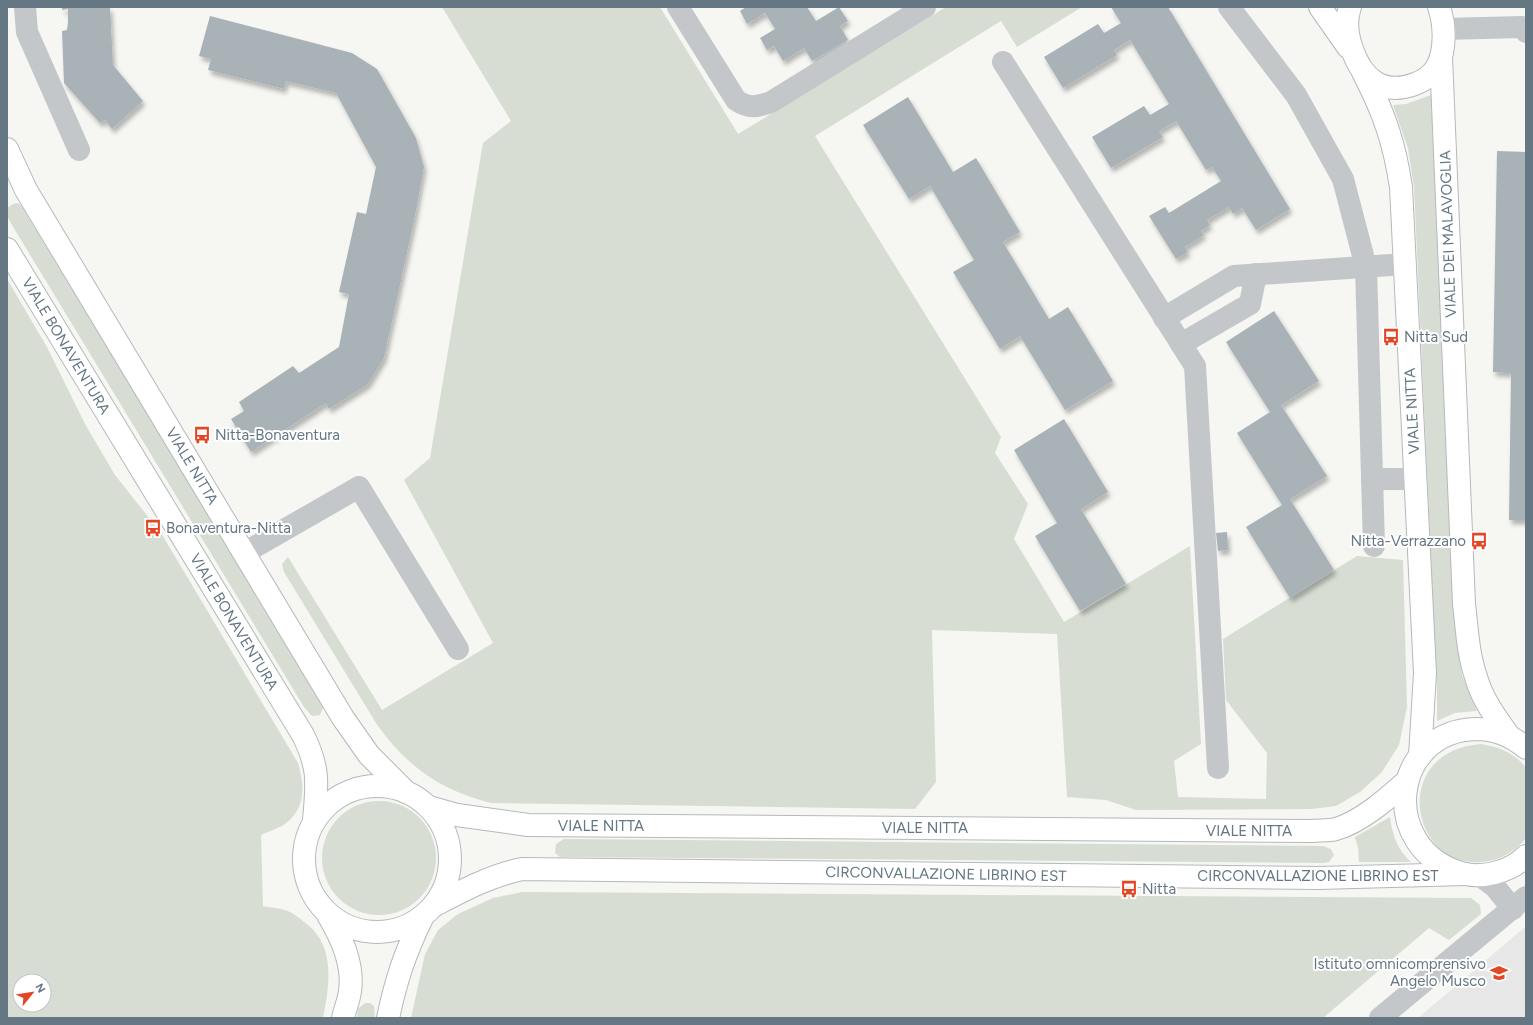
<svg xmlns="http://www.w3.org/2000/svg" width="1533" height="1025" font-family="Figtree,sans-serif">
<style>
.built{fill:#e6e7e6}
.green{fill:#d7ddd3;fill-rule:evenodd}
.building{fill:#a9b2b7;filter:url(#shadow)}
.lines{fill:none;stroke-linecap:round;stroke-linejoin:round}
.major-casing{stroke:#b4b9bc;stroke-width:24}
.minor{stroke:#c3c7ca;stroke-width:22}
.major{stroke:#fff;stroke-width:22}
.labels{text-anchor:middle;stroke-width:4;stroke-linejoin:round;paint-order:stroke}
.street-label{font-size:15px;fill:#647783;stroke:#fff}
.poi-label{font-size:15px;fill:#647783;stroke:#fff;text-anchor:start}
</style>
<defs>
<filter id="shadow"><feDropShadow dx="2.5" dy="4.5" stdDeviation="2" flood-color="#0004"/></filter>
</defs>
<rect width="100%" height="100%" fill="#f6f6f2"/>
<path class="built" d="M1526 927V1018H1418L1524 928Z"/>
<g class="green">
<path d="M442 7H660L738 134 946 7H1082L1017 47 1001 21 815 136 1001 437 995 453 1028 504 1014 539 1064 622 1190 546 1201 744 1174 761 1178 797 1266 799 1267 753 1226 700 1223 639 1357 556 1403 560 1407 707 1399 745 1382 772 1360 792 1336 806 1312 809 1136 810 1106 800 1067 797 1057 634 932 630 936 782 915 809 491 803C441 791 405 765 376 723L284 572 282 564 288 557 382 710 493 643 404 480 430 458 483 143 511 121Z"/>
<path d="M1431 95 1455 630 1462 675 1477 711 1455 713 1437 721V691L1414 187 1408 148 1393 105 1406 104Z"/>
<path d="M18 203 22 207 319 697 324 705 320 715 312 716 304 707 12 225 7 216V208L13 204Z"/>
<path d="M7 279 47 347 85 424 115 475 161 533 298 763C305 787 306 811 282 826 275 829 268 832 261 835L263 906C272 908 282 908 290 912 294 914 299 918 303 921 336 944 330 983 323 1018H7ZM20 981H44V1005H20Z"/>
<path d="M1481 744C1499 747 1515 753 1526 768V838C1514 852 1501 860 1482 862 1410 869 1389 751 1481 744Z"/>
<circle cx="379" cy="858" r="57"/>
<path d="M1390 817C1392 834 1398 851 1411 862H1359L1358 848 1355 837Z"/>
<path d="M564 839 1323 846 1331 849 1334 855 1329 862 1324 863 560 857 555 853 556 844Z"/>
<path d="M522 892 1471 898 1480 905 1481 914 1449 940 1429 928 1323 1018H411L425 954 438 930 458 914 493 898Z"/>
<path d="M365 1003H370L374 1006 375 1018H357L358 1009Z"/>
</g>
<g class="building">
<path d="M62 7H110L113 65 143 101 112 129 105 120 100 123 64 83 62 31 67 30 68 23V9L62 10Z"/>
<path d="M746 7H807L816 21 839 7 848 21 840 26 848 40 812 61 804 48 783 61 774 46 767 50 760 38 775 29 765 13 747 24 740 11Z"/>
<path d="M1111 7H1168L1290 209 1256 230 1242 208 1233 214 1229 207 1207 220 1210 225 1201 231 1204 235 1185 247 1188 252 1176 259 1149 216 1165 207 1169 213 1221 181 1212 167 1206 170 1176 121 1159 131 1163 137 1111 168 1092 137 1144 106 1150 115 1169 104 1130 40 1114 50 1117 55 1063 88 1044 57 1098 24 1104 33 1121 23Z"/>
<path d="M210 16 352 53 377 69 416 138 424 167 415 216 384 358 368 384 329 409 326 403 251 452 231 419 244 411 239 402 293 366 299 373 339 347 349 294 339 292 357 212 366 214 376 167 336 93 286 81 284 89 208 70 211 59 199 56Z"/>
<path d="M908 97 953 172 976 158 1020 232 1003 242 1049 319 1068 307 1113 381 1065 410 1020 336 1000 349 953 272 974 260 930 186 909 199 863 125Z"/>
<path d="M1497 151 1526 152V520H1509L1511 373 1493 372Z"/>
<path d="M1274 311 1319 381 1281 405 1327 476 1290 499 1334 570 1290 598 1246 527 1282 505 1237 433 1270 412 1226 342Z"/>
<path d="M1064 419 1108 492 1081 509 1126 584 1080 611 1035 536 1057 523 1014 450Z"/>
<path d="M1227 532 1228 550 1218 551 1216 533Z"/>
</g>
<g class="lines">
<g class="major-casing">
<g id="major">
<path d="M1320 7 1348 47"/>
<path d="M1350 7C1345 21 1347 35 1352 49 1362 79 1383 96 1415 84 1423 81 1432 75 1437 67 1446 50 1445 25 1439 7"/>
<path d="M1441 57 1464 604C1467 629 1468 654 1476 677 1482 699 1496 718 1509 736"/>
<path d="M1363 72C1384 113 1394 141 1401 187L1425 673 1420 756"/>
<path d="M7 149 26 190 343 718 369 755 406 792"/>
<path d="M7 249 303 735C320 769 317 784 314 821"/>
<path d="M1526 748C1512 736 1494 729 1476 729 1391 731 1378 848 1461 873 1482 879 1510 872 1526 856"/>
<circle cx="377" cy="859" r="73"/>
<path d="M429 807 457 815 528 825 1311 831C1319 830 1328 831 1336 829 1361 822 1388 798 1407 781"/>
<path d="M435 905C464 890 490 876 522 869L1318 878 1465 874"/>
<path d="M328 915C341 937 354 964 350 991 349 1000 345 1009 343 1018"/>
<path d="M388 1018C396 980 405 953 422 918"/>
</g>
</g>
<g class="minor">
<path d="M25 7 27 32 79 150"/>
<path d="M678 7 736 100C749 109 757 107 771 102L925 7"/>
<path d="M1229 7 1296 95 1343 179 1366 267 1374 546"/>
<path d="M1443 29 1522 27 1526 32"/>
<path d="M1003 62 1195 366 1218 768"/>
<path d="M1164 318 1234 276 1405 264"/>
<path d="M1181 344 1250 304 1256 274"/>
<path d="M1372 479H1415"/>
<path d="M244 553 359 487 458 649"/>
<path d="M1479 875 1495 887 1513 909"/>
<path d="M1380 1018 1526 897"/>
</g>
<use href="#major" class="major"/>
</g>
<defs>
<g id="bus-bare" transform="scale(1.38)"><path d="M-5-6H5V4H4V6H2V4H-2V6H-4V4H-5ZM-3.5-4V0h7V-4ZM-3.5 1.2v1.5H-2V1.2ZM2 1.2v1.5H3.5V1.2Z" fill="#e44524" stroke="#fff" stroke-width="2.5" paint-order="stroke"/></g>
<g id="school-bare" transform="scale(1.38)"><path d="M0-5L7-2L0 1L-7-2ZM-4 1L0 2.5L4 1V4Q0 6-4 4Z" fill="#e44524" stroke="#fff" stroke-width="2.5" paint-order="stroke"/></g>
</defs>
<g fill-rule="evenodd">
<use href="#bus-bare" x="1391" y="337"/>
<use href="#bus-bare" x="202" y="435"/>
<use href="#bus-bare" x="153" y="528"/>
<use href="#bus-bare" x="1479" y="541"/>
<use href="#bus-bare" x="1129" y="889"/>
<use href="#school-bare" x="1499" y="973"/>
</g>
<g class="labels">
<g class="street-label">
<text transform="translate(1448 234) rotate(-92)" y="5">VIALE DEI MALAVOGLIA</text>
<text transform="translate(66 346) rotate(59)" y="5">VIALE BONAVENTURA</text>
<text transform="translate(1412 411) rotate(-93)" y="5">VIALE NITTA</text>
<text transform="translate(192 466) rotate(59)" y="5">VIALE NITTA</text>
<text transform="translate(234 622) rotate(59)" y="5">VIALE BONAVENTURA</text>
<text x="601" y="831">VIALE NITTA</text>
<text x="925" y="833">VIALE NITTA</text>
<text x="1249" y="836">VIALE NITTA</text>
<text transform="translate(946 874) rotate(1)" y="5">CIRCONVALLAZIONE LIBRINO EST</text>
<text x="1318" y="881">CIRCONVALLAZIONE LIBRINO EST</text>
</g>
<g class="poi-label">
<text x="1404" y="342">Nitta Sud</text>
<text x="215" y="440">Nitta-Bonaventura</text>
<text x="166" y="533">Bonaventura-Nitta</text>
<text x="1466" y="546" text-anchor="end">Nitta-Verrazzano</text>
<text x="1142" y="894">Nitta</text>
<text x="1486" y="969" text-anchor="end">Istituto omnicomprensivo<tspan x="1486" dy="17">Angelo Musco</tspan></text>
</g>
</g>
<rect width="1533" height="1025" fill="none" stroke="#647783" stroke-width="16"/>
<g transform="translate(32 993) rotate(60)"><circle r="19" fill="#ffffff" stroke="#c1c9cd"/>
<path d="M0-3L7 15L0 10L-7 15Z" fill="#e44524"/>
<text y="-6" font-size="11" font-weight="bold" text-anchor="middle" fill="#647783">N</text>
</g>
</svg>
